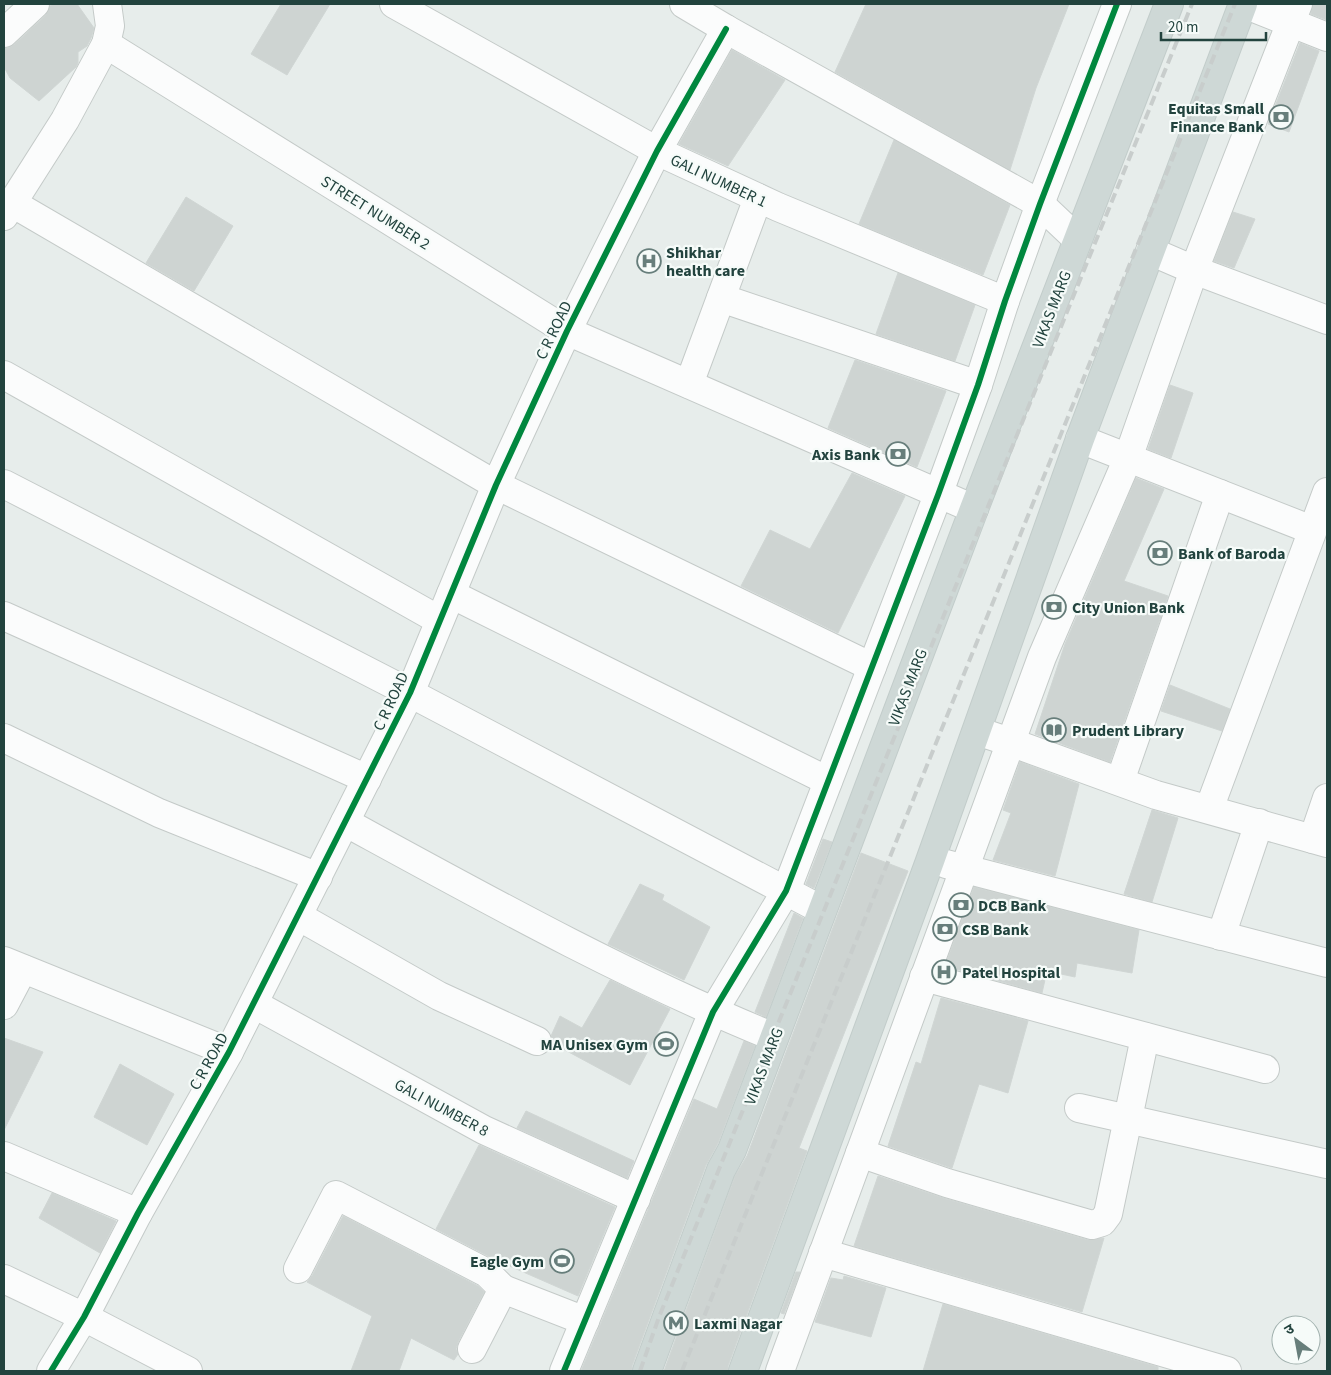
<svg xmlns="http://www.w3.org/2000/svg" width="1331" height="1375" font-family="'Source Sans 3','Noto Sans Devanagari',sans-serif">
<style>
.building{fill:#ced4d2;stroke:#d0d6d4}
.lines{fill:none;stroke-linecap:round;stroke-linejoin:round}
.minor-casing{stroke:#c4cac8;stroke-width:30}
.major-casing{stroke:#c2ccca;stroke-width:30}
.minor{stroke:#fbfcfc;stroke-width:28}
.major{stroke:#ced8d6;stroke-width:28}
.rail{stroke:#c8cdcc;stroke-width:4;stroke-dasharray:10 5;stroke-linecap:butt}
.cycleway-casing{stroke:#f6fbf9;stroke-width:9}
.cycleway{stroke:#00873e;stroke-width:6}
.labels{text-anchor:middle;stroke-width:4.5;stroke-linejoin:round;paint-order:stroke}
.poi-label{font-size:16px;font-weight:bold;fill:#22433e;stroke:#f6fbf9;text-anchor:start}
.street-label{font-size:16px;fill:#22433e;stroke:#f6fbf9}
</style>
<rect width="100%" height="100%" fill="#e7edeb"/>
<g class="building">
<path d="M54 4H77L94 28 91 38 87 46 78 52V63L76 67 39 101 10 78 4 67V48H8L15 44 46 15 50 6Z"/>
<path d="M281 4H330L287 75 251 54Z"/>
<path d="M866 4H1069L1036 88 1010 170 835 72Z"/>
<path d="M1313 4H1327V20L1311 14Z"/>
<path d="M1300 43 1319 51 1289 132 1268 124Z"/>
<path d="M732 50 785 80 728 166 679 144Z"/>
<path d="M894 140 1010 205 983 275 859 224Z"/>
<path d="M186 197 233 226 194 291 146 263Z"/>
<path d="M1233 212 1255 219 1234 268 1214 261Z"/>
<path d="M898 273 975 305 955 361 876 334Z"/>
<path d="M855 360 946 391 917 467 828 428Z"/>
<path d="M1170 385 1193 393 1171 458 1148 449Z"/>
<path d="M852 473 905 496 838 633 741 586 770 530 810 549Z"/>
<path d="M1136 478 1164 489 1124 581 1168 596 1110 762 1035 734 1065 644Z"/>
<path d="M1170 685 1230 709 1222 731 1161 711Z"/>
<path d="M1020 762 1079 784 1055 876 993 860 1011 813 1003 810Z"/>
<path d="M1152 810 1178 818 1152 902 1124 894Z"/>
<path d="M823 839 832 842 814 888 806 884Z"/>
<path d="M861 853 908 871 799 1148 807 1151 728 1366V1371H664L735 1176 747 1156Z"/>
<path d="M640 884 664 895 662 900 710 927 684 980 608 944Z"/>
<path d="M974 887 1139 930 1132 973 1077 963 1075 977 1047 971 1042 993 945 966Z"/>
<path d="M794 913 803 918 766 1017 755 1012Z"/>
<path d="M610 980 670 1009 630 1085 552 1043 551 1036 560 1016 582 1028Z"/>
<path d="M941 998 1028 1021 1008 1093 979 1084 952 1168 888 1146 916 1062 921 1064Z"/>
<path d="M4 1038 43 1052 4 1130Z"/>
<path d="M744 1041 755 1046 718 1143 706 1165 632 1366V1371H581L694 1099 717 1109Z"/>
<path d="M120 1064 174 1094 147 1145 94 1117Z"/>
<path d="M526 1111 634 1161 627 1178 517 1128Z"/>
<path d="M479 1145 615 1207 578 1296 505 1264 503 1267 494 1259 436 1229Z"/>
<path d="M878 1176 943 1198 1088 1240 1104 1238 1082 1312 854 1246Z"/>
<path d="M52 1193 116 1221 100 1253 39 1218Z"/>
<path d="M343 1216 478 1286 484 1292 458 1342 456 1349 458 1354 454 1360 411 1338 399 1371H351L372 1316 307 1282 312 1276Z"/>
<path d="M796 1272H800L784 1314 781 1313Z"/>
<path d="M844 1276 886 1288 871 1337 815 1322 831 1278 843 1280Z"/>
<path d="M943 1304 1158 1367V1371H923Z"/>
</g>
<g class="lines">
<g class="minor-casing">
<g id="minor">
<path d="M394 4 657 151 778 207 1005 301"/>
<path d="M684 4 726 29 1040 204 1077 239"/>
<path d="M1244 4 1327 37"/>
<path d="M4 33 35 4"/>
<path d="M106 44 567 331 974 509"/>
<path d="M12 203 496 485 872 667"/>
<path d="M4 216 65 120 106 44 110 26 107 4"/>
<path d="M1150 251 1194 270 1327 320"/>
<path d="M721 298 978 385"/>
<path d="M4 375 439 620"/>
<path d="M689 384 758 198"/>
<path d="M1080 439 1312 530"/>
<path d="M4 484 410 693 822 910"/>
<path d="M451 594 828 781"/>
<path d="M4 616 367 779"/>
<path d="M977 731 1010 742 1156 795 1327 843"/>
<path d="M4 738 159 813 318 877"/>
<path d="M1120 781 1220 494"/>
<path d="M1209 809 1327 492"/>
<path d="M345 822C486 899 626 977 774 1037"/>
<path d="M1313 839 1327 798"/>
<path d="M946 864 1327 963"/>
<path d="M298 916 439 996 537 1041"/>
<path d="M1221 936 1259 823"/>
<path d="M4 961 229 1052"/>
<path d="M924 977 1265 1069"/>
<path d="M254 1004 484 1130 636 1199"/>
<path d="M4 1005 23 969"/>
<path d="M1079 1108 1327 1164"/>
<path d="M860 1153 947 1183 1092 1225 1102 1222 1108 1214 1145 1037"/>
<path d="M4 1156 138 1213"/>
<path d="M823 1253 1227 1371"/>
<path d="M298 1269 336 1195 487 1273 503 1289"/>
<path d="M4 1279 84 1317 188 1371"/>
<path d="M472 1349 503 1289 585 1321"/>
<path d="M51 1371 84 1317 138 1213 229 1052 410 693 496 485 567 331 657 151 726 29"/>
<path d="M564 1371 713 1012 786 891 938 495 978 385 1005 301 1040 204 1117 4"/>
<path d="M780 1371 1042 657 1128 458 1194 270 1298 4"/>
</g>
</g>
<g class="major-casing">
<g id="major">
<path d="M647 1371 721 1170 732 1150 974 509 1169 4"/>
<path d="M743 1371 930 861 1080 439 1243 4"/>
</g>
</g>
<use href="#minor" class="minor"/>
<use href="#major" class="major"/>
<g class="rail">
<path d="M640 1371 659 1317 1192 4"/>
<path d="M682 1371 1235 4"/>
</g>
<g class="cycleway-casing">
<g id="cycleway">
<path d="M51 1371 84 1317 138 1213 229 1052 410 693 496 485 567 331 657 151 726 29"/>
<path d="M564 1371 713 1012 786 891 938 495 978 385 1005 301 1040 204 1117 4"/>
</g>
</g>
<use href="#cycleway" class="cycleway"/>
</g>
<defs>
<g id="bank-ring" transform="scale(1.25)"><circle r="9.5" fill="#f6fbf9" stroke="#677e7b" stroke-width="1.5"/><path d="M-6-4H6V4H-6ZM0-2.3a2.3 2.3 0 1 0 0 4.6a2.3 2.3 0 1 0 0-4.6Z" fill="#677e7b"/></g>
<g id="hospital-ring" transform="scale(1.25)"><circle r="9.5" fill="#f6fbf9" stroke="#677e7b" stroke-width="1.5"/><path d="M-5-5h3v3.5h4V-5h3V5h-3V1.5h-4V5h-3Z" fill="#677e7b"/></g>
<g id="library-ring" transform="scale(1.25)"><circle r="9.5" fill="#f6fbf9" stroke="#677e7b" stroke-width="1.5"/><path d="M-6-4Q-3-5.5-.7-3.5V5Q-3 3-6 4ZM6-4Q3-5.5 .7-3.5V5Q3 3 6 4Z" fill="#677e7b"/></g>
<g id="stadium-ring" transform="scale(1.25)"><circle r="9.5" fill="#f6fbf9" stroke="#677e7b" stroke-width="1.5"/><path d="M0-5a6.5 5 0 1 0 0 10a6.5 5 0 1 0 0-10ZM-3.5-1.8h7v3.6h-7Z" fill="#677e7b"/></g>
<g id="metro-ring" transform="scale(1.25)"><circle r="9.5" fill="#f6fbf9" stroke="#677e7b" stroke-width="1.5"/><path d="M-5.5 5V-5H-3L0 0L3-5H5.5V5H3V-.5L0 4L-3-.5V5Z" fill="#677e7b"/></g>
</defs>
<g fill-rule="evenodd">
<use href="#bank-ring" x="1281" y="117"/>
<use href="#hospital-ring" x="649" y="261"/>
<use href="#bank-ring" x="898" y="454"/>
<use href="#bank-ring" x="1160" y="553"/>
<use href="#bank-ring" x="1054" y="607"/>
<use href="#library-ring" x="1054" y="730"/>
<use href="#bank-ring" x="961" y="905"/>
<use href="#bank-ring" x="945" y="929"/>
<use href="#hospital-ring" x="944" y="972"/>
<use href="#stadium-ring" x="666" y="1044"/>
<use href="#stadium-ring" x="562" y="1261"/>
<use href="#metro-ring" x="676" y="1323"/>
</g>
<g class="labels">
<g class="poi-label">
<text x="1264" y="114" text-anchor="end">Equitas Small<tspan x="1264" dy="18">Finance Bank</tspan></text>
<text x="666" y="258">Shikhar<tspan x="666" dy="18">health care</tspan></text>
<text x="880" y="460" text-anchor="end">Axis Bank</text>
<text x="1178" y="559">Bank of Baroda</text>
<text x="1072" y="613">City Union Bank</text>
<text x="1072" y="736">Prudent Library</text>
<text x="978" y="911">DCB Bank</text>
<text x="962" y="935">CSB Bank</text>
<text x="962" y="978">Patel Hospital</text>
<text x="648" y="1050" text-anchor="end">MA Unisex Gym</text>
<text x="544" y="1267" text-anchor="end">Eagle Gym</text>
<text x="694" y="1329">Laxmi Nagar</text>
</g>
<g class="street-label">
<text transform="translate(719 180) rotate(25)" y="6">GALI NUMBER 1</text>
<text transform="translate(376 212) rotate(32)" y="6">STREET NUMBER 2</text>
<text transform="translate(1051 309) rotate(-69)" y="6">VIKAS MARG</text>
<text transform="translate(553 330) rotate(-64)" y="6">C R ROAD</text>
<text transform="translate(907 687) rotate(-69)" y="6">VIKAS MARG</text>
<text transform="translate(390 701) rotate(-65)" y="6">C R ROAD</text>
<text transform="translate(208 1061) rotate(-61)" y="6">C R ROAD</text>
<text transform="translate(763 1066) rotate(-69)" y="6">VIKAS MARG</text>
<text transform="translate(442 1107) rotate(28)" y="6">GALI NUMBER 8</text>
</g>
</g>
<rect width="1331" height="1375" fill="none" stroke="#22433e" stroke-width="10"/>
<g transform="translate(1296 1340) rotate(328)"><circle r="24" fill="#f6fbf9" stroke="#a1b1ae"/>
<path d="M0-4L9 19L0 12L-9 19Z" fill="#677e7b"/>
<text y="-8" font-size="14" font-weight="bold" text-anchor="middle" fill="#22433e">उ</text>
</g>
<path d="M1161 32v8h105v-8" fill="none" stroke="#22433e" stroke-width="2.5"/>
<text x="1168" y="32" font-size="15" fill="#22433e" stroke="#f6fbf9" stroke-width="4" paint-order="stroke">20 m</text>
</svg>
